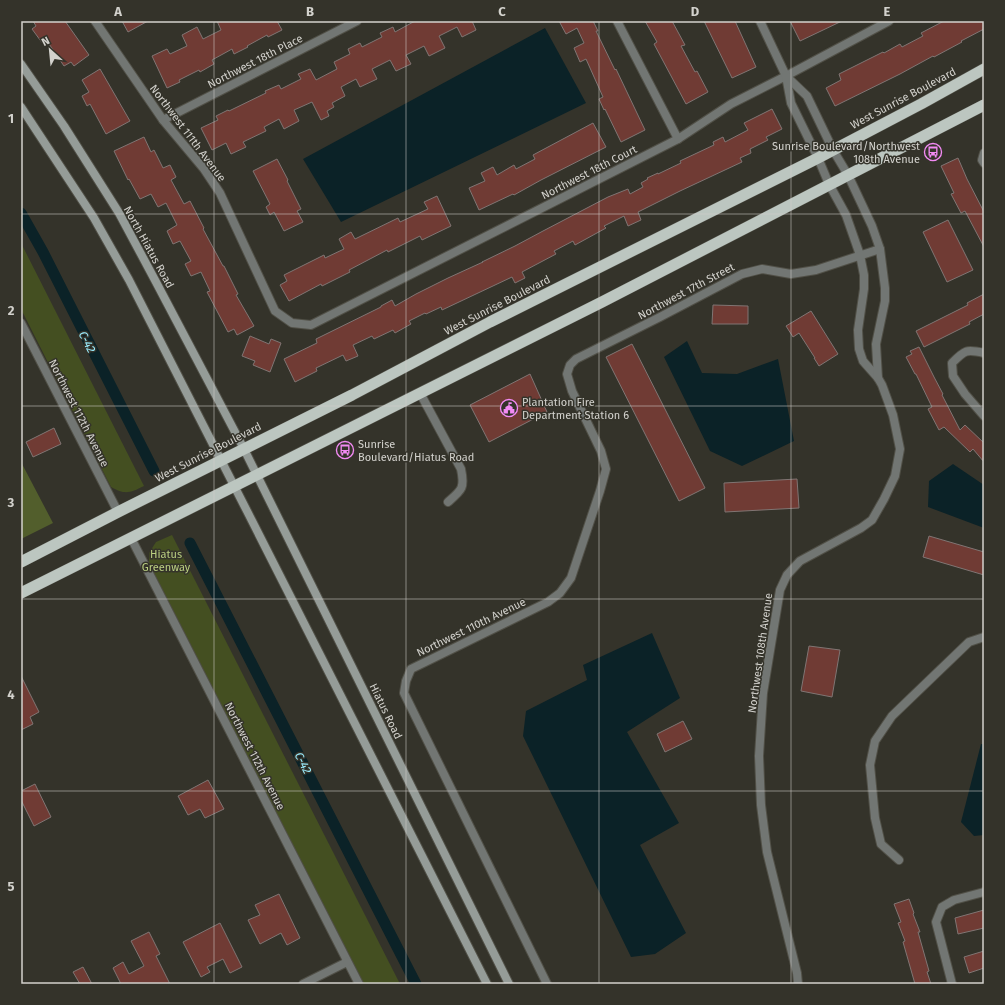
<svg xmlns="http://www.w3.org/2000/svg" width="1005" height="1005" font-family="'Fira Sans',sans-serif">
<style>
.green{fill:#444f21}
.forest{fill:#525e2c}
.water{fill:#0b2227}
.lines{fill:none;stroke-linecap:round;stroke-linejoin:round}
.canal{stroke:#0b2227;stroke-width:11}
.building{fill:#703b34;stroke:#807573}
.minor-casing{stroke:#515047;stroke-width:10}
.secondary-casing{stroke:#515047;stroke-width:10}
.trunk-casing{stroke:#515047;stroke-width:12}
.minor{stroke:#727673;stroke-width:8}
.secondary{stroke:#959c98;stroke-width:8}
.trunk{stroke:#bcc6c0;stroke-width:11}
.grid{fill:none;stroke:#d3d2cd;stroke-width:1;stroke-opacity:0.55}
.labels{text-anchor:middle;stroke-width:3;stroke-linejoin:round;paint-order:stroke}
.street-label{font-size:11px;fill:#d3d2cd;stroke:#34332a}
.poi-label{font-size:11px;fill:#d3d2cd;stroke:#34332a;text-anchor:start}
.park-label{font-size:11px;fill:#bacf80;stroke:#34332a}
.water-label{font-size:12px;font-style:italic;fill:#9aeeff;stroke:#34332a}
.neatline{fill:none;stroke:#d3d2cd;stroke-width:1.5}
.grid-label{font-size:13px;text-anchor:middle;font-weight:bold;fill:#d3d2cd}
</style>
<rect width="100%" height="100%" fill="#34332a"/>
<g class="green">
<path d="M21 243 144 486C130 493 125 495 111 487L21 309Z"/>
<path d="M172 535 400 984H364L149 563V553L156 542Z"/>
</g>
<path class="forest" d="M21 462 53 523 21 539Z"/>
<g class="water">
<path d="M545 28 586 103 341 222 303 159Z"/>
<path d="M687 341 702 373 737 374 778 359 794 441 742 466 710 451 664 357Z"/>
<path d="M953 464 984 485V528L928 507 929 481Z"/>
<path d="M652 633 680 698 627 732 679 823 640 845 686 933 655 954 631 957 523 736 526 711 587 680 583 665Z"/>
<path d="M981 744H984V835L974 836 961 822Z"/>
</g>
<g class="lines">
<g class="canal">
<path d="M21 213 43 252 154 471"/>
<path d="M190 543 416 984"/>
</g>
</g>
<g class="building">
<path d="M33 21H65L89 55 74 66 71 62 64 66 47 41 43 44 32 29 36 26Z"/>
<path d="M122 21H148L128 32Z"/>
<path d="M217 21H277L282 30 268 37 267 35 247 46 248 47 234 54 232 49 212 60 214 64 200 72 199 70 179 80 180 82 167 88 152 56 167 49 170 54 187 46 182 35 197 27 203 39 221 30Z"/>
<path d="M415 21H472L476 30 462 37 457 27 439 36 445 48 429 56 424 46 406 55 411 64 396 71 390 60 372 69 377 79 360 87 356 79 341 87 345 96 332 103 334 107 327 111 329 116 321 120 312 102 294 110 299 121 284 129 279 119 264 127 266 131 243 142 246 147 231 154 226 143 212 150 201 128 218 120 216 116 228 110 229 111 266 93 265 91 279 85 281 89 301 79 298 74 310 69 316 80 337 69 334 62 350 54 348 49 360 43 362 47 382 37 380 33 393 27 395 32Z"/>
<path d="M559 21H593L598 31H596L615 70 616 69 645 130 621 142 605 109 604 110 599 99 603 97 586 59 580 62 574 48 584 43 577 28 566 34Z"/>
<path d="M645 21H672L685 45 681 46 695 72 697 71 708 92 686 104 654 44 657 42Z"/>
<path d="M704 21H735L756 67 732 78Z"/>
<path d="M790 21H842L800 41Z"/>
<path d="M944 21H984V29L961 41 962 42 934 57 933 56 900 74 835 106 826 88 841 80 839 74 883 52 884 53 900 44 902 47 923 36 921 33Z"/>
<path d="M100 69 130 121 106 134 90 104 87 106 82 96 89 92 82 80Z"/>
<path d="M772 109 782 129 766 137 768 140 750 149 751 153 740 158 742 162 680 191 638 212 641 220 628 226 624 216 604 226 606 228 575 245 573 241 554 251 556 254 522 272 525 278 515 283 512 277 442 310 441 307 426 314 425 313 409 321 411 324 395 333 393 330 374 339 372 336 353 345 358 356 346 361 343 355 316 368 317 371 295 382 284 359 317 343 316 339 381 307V306L392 300 395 306 416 294 448 278 483 262H482L515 246 543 231 608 197 628 189 630 194 643 187 641 183 648 179 647 178 658 173V174L681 163 680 161 714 145 713 142 723 137 725 142 748 130 744 123Z"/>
<path d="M593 123 606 147 541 180 514 195 513 194 479 210 469 188 485 181 481 173 493 167 497 175 514 165 516 169 535 159 533 155Z"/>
<path d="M144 137 151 152 154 150 163 168 170 165 176 177 171 180 184 204 190 201 204 228 203 229 223 266H224L238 294 236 295 254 326 237 335 234 329 228 332 207 292 210 291 201 272 191 276 185 264 191 261 180 241 173 244 167 231 177 225 166 203 158 207 151 194 140 199 129 179 128 180 114 151Z"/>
<path d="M958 158 967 179 984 212V247L965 211 961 213 951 194 954 193 941 166Z"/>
<path d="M277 159 288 180 287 181 301 209 297 211 303 222 284 231 274 212 270 215 266 207 270 204 253 171Z"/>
<path d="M437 196 451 226 422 240 420 236 388 252 387 250 349 270 350 272 322 286 321 284 289 301 280 285 287 281 284 275 324 255 325 258 344 249 339 239 351 232 355 239 398 218 400 222 428 209 424 202Z"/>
<path d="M948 220 973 270 947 282 923 232Z"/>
<path d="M984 294V314L969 322 970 324 924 347 916 331 968 305 967 303Z"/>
<path d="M713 305 748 306V324H712Z"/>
<path d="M811 311 838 354 819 366 814 358H815L799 333 793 337 786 326Z"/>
<path d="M250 336 269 344 271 339 281 343 270 372 253 365 255 361 242 356Z"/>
<path d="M632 344 705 488 679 501 606 357Z"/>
<path d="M919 347 934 377 943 394 942 395 960 430 965 425 984 443V462L973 449 970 452 944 427 939 430 928 409 932 407 916 374H915L906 357 912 354 910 351Z"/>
<path d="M530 374 547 412 489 442 470 405Z"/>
<path d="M54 428 61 444 33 457 26 442Z"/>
<path d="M797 479 799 508 725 512 724 483Z"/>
<path d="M929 536 984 552V575L923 557Z"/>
<path d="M809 646 840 650 832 697 801 691Z"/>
<path d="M21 676 39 712 30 717 33 724 21 730Z"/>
<path d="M683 721 692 739 665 752 657 734Z"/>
<path d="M208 780 224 809 205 818 200 809 188 815 178 796Z"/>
<path d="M35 784 51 817 34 826 21 800V791Z"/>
<path d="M279 894 300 938 287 945 281 933 260 944 248 920 260 915 255 905Z"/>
<path d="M909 899 914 913 913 914 920 932H918L929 971 927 972 931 984H915L903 942 905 941 898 923 901 922 894 904Z"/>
<path d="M984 910V928L958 934 955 918Z"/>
<path d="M220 923 242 967 230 973 223 959 207 967 210 972 201 977 183 942Z"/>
<path d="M149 932 160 954 156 956 170 984H121L113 968 123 962 129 974 144 966 131 941Z"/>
<path d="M984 951V968L969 973 964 957Z"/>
<path d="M83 967 92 984H80L73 972Z"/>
</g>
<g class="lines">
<g class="minor-casing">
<g id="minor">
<path d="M95 21 163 120 204 169 220 193 275 311 292 323 311 325 678 139 731 104 786 76 889 21"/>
<path d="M617 21 678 139"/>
<path d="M760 21 786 76 791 103 818 158 829 184 846 215 860 255 864 275V289L858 330 859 349 863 361 878 378 882 385 893 415 900 449 895 476 884 499 872 520 861 528 800 561 787 575 780 590 763 693 759 756 761 805 767 852 797 973 798 984"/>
<path d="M786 76 807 96 833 150 848 175 872 226 880 249 885 288V301L876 344 878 378"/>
<path d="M163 120 357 21"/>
<path d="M984 153 982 160 984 163"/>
<path d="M21 323 118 512"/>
<path d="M984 353C966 349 965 350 952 363L953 376 965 394 984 416"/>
<path d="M420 393 461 469C465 488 462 490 448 502"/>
<path d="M131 538 359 984"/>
<path d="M899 860 881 844 875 818 870 765 875 741 892 716 969 642 984 637"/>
<path d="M303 984 347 962"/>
<path d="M547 984 404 693 406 681 411 669 548 602 560 593 571 578 600 491 606 469 601 451 572 391 567 374 570 365 576 359 660 317 742 274 762 269 791 274 816 270 880 249"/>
<path d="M952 984 936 922 942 907 954 900 984 892"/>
</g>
</g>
<g class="secondary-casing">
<g id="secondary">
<path d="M21 64 64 126 119 213 156 282 244 449 509 984"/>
<path d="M21 107 94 218 129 280 247 511 487 984"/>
</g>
</g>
<g class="trunk-casing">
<g id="trunk">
<path d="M21 562 118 512 352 395 490 322 818 158 921 104 984 69"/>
<path d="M21 593 602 302 984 105"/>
</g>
</g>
<use href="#minor" class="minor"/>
<use href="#secondary" class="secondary"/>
<use href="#trunk" class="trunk"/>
</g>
<path class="grid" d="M214 21V984M406 21V984M599 21V984M791 21V984M21 214H984M21 406H984M21 599H984M21 791H984"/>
<defs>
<g id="bus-ring" transform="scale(0.9)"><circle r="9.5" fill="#34332a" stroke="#f28af3" stroke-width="1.5"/><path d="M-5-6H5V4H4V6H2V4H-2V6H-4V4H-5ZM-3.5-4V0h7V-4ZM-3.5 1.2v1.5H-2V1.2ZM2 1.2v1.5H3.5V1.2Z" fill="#f28af3"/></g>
<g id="civic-ring" transform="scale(0.9)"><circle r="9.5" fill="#34332a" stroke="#f28af3" stroke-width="1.5"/><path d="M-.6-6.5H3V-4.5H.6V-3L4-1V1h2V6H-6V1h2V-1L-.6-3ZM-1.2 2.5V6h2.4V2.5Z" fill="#f28af3"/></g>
</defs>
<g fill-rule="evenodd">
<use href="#bus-ring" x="933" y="152"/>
<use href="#civic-ring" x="509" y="408"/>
<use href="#bus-ring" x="345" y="450"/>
</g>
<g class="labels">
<g class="street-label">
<text transform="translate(255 61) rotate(-27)" y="4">Northwest 18th Place</text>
<text transform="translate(903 98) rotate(-28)" y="4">West Sunrise Boulevard</text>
<text transform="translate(188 133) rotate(53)" y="4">Northwest 111th Avenue</text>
<text transform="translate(589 172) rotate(-27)" y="4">Northwest 18th Court</text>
<text transform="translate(149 247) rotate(61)" y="4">North Hiatus Road</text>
<text transform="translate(686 291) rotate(-28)" y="4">Northwest 17th Street</text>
<text transform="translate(497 305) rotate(-27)" y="4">West Sunrise Boulevard</text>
<text transform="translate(79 413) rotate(63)" y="4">Northwest 112th Avenue</text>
<text transform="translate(208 452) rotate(-27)" y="4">West Sunrise Boulevard</text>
<text transform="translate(471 627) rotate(-26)" y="4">Northwest 110th Avenue</text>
<text transform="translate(760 653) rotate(-82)" y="4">Northwest 108th Avenue</text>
<text transform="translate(386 711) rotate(64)" y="4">Hiatus Road</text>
<text transform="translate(255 756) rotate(63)" y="4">Northwest 112th Avenue</text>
</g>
<g class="poi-label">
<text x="920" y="150" text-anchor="end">Sunrise Boulevard/Northwest<tspan x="920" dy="13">108th Avenue</tspan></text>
<text x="522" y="406">Plantation Fire<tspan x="522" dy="13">Department Station 6</tspan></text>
<text x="358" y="448">Sunrise<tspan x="358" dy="13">Boulevard/Hiatus Road</tspan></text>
</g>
<g class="park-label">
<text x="166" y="558">Hiatus<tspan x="166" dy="13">Greenway</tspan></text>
</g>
<g class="water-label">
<text transform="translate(87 342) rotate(63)" y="4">C-42</text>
<text transform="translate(303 763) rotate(63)" y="4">C-42</text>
</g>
</g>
<rect width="1005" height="1005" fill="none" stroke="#34332a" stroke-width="44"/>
<g transform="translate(50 50) rotate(333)" stroke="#34332a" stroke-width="3" paint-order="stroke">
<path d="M0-3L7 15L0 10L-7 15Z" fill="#d3d2cd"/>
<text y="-6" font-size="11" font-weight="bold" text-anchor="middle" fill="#d3d2cd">N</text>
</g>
<rect x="22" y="22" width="961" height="961" class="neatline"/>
<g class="grid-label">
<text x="118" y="16">A</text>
<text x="310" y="16">B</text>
<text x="502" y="16">C</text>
<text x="695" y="16">D</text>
<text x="887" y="16">E</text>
<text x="11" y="123">1</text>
<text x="11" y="315">2</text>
<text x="11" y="507">3</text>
<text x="11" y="699">4</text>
<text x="11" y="891">5</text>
</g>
</svg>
